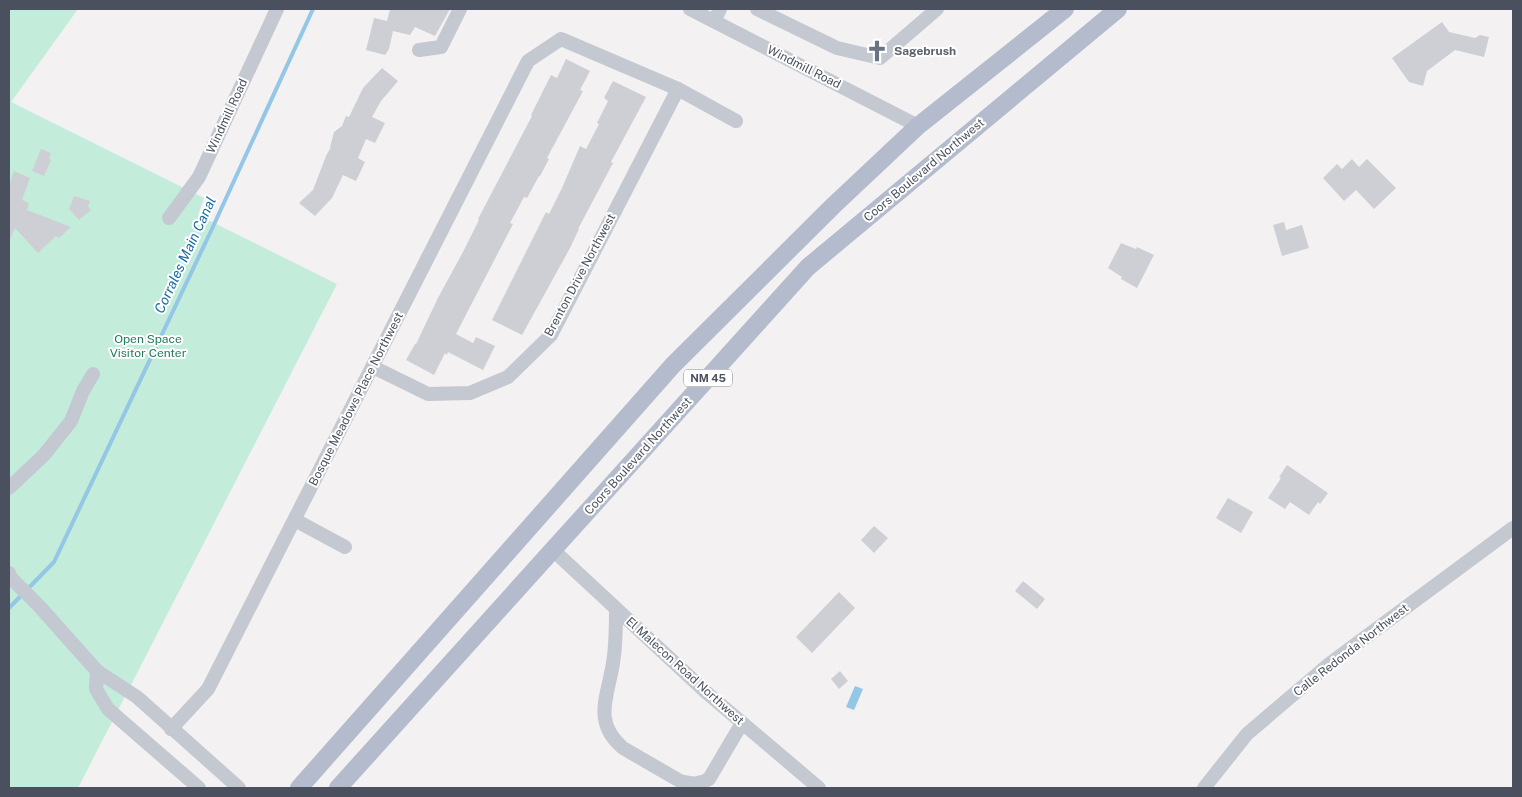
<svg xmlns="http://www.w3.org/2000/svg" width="1522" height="797" font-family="'Public Sans',sans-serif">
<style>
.green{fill:#c3ecdb}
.water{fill:#94c6e6}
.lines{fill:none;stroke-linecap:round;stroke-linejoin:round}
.stream{stroke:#94c6e6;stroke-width:4}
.building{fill:#cecfd5}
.minor{stroke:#c3c8d1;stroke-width:14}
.major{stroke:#b3bbcd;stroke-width:18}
.labels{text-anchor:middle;stroke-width:4;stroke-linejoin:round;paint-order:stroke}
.shield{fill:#fff;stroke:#80848e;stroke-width:1}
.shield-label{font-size:11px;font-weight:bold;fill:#4a505d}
.worship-label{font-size:12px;font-weight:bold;fill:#5b616d;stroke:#fff;text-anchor:start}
.street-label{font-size:12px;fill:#4a505d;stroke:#fff}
.park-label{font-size:12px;fill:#1f7a5e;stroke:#fff}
.water-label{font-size:14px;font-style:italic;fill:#176ba3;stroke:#fff}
</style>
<rect width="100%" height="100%" fill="#f3f1f1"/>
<path class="green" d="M9 9H78L11 102 204 198 198 215 337 284 78 788H9Z"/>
<path class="water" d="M855 686 863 689 854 710 846 707Z"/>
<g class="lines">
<path class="stream" d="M9 608 54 562 211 231 313 9"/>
</g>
<g class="building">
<path d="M390 9H450L435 36 415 27 410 35 393 31 389 49 385 55 366 50 374 18 387 21Z"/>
<path d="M1442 22 1449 32 1475 38 1480 35 1489 37 1484 57 1455 50 1427 71 1423 86 1409 82 1392 58Z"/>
<path d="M566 59 590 71 580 90 583 91 547 158 549 159 540 176H539L527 198 524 197 510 223 513 224 456 334 473 343 476 337 495 346 483 370 448 352 447 355 445 353 434 375 406 360 415 344H416L438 298 464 250 479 220 478 219 532 116 531 115 551 75 557 78Z"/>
<path d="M382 68 398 81 381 101 372 117 385 123 375 143 366 139 358 158 365 162 356 181 343 175 332 198 315 216 299 203 313 190 326 156 331 147H330L334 132 342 126 346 116 349 117 363 88Z"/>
<path d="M613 81 646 97 611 162 613 163 578 229H579L570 248 522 335 492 320 546 212 549 214 562 188 580 146 586 149 599 124 597 123 608 101 604 98Z"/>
<path d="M41 149 51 153 49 158 51 160 44 176 32 171Z"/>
<path d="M1352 159 1359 167 1367 159 1396 188 1374 209 1356 190 1344 201 1323 178 1337 164 1342 169Z"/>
<path d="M14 171 30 178 22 200 29 203 27 210 71 227 59 238 56 236 38 253 15 228 9 242V186Z"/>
<path d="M74 196 90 201 88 206 91 210 79 220 69 209Z"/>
<path d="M1284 222 1286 230 1302 225 1309 248 1282 256 1273 225Z"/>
<path d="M1121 243 1136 249 1137 247 1154 255 1137 288 1121 279 1122 277 1108 268Z"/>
<path d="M1287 465 1328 493 1320 504 1318 502 1309 515 1290 502 1285 509 1268 498 1281 478 1279 477Z"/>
<path d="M1228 498 1253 512 1241 533 1216 518Z"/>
<path d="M874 526 888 538 874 553 861 540Z"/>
<path d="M1023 581 1045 599 1037 609 1015 591Z"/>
<path d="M839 592 855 608 812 653 796 637Z"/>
<path d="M840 671 848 681 839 689 831 679Z"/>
</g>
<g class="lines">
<g class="minor">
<path d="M690 9 918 126"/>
<path d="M757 9 837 48 880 58 937 9"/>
<path d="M714 21 720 9"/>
<path d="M419 50 441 47 460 9"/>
<path d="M169 218 199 177 277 9"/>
<path d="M373 367 428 394 470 393 508 377 551 335 678 89"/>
<path d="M9 488 44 455 71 421 83 391 93 374"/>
<path d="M295 520 345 547"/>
<path d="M553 550 707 693 819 788"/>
<path d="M9 573 11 578 40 607 97 671 137 697 239 788"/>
<path d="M616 609C616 627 616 645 613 663 608 696 592 722 623 748L680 781C691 784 699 785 709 779L742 723"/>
<path d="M97 671 96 689 108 709 199 788"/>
<path d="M171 729 208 689 528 61 561 39 678 89 736 121"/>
<path d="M1204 788 1247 734 1328 665 1513 528"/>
</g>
<g class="major">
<path d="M299 788 673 365 834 205 918 126 1065 9"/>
<path d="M338 788 808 267 1118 9"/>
</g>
</g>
<defs>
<g id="church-bare" transform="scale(1.725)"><path d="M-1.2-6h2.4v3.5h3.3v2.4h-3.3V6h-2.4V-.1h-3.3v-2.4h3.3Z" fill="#6b7280" stroke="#fff" stroke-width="2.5" paint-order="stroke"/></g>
</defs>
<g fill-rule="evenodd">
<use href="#church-bare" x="877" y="51"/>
</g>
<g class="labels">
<rect class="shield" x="684" y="369.5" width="48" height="17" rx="4"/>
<g class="shield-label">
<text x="708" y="382">NM 45</text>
</g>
<g class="worship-label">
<text x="894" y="55">Sagebrush</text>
</g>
<g class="street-label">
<text transform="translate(804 67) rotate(27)" y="4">Windmill Road</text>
<text transform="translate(227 116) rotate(-65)" y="4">Windmill Road</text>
<text transform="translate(924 170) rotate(-40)" y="4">Coors Boulevard Northwest</text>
<text transform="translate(580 275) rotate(-62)" y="4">Brenton Drive Northwest</text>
<text transform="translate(356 399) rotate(-63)" y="4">Bosque Meadows Place Northwest</text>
<text transform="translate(638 456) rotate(-48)" y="4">Coors Boulevard Northwest</text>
<text transform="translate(1351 650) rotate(-38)" y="4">Calle Redonda Northwest</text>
<text transform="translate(685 671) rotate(42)" y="4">El Malecon Road Northwest</text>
</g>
<g class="park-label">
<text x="148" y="343">Open Space<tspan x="148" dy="14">Visitor Center</tspan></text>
</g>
<g class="water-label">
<text transform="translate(185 255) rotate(-65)" y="5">Corrales Main Canal</text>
</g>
</g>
<rect width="1522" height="797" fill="none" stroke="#4a505d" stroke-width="20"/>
</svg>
